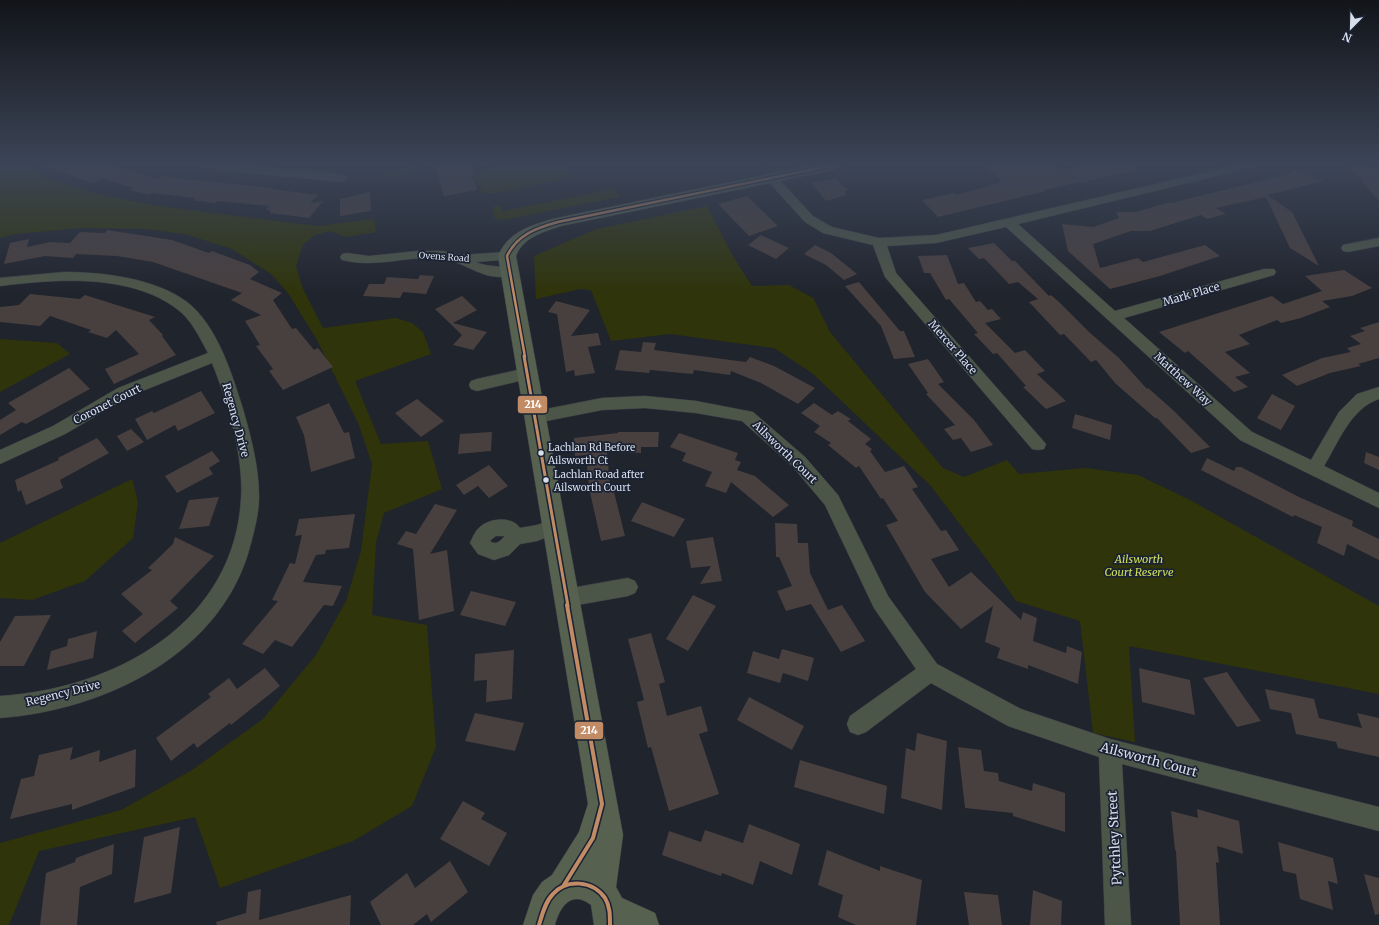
<svg xmlns="http://www.w3.org/2000/svg" width="1379" height="925" font-family="Merriweather,serif">
<style>
.green{fill:#2f340a}
.building{fill:#483f3f}
.lines{fill:none;stroke-linecap:round;stroke-linejoin:round}
.street-casing{stroke:#3b3f46;stroke-width:1}
.secondary-casing{stroke:#3b3f46;stroke-width:1}
.street{fill:#4c5648;fill-rule:evenodd}
.secondary{fill:#56624f;fill-rule:evenodd}
.bus-1-far2-casing{stroke:#1a2233;stroke-width:5}
.bus-1-far1-casing{stroke:#1a2233;stroke-width:6}
.bus-1-casing{stroke:#1a2233;stroke-width:7}
.bus-1-far2{stroke:#c18c65;stroke-width:2.5}
.bus-1-far1{stroke:#c18c65;stroke-width:3}
.bus-1{stroke:#c18c65;stroke-width:4}
.bus-dot{fill:#d8dee9;stroke:#1a2233;stroke-width:1.5}
.labels{text-anchor:middle;stroke-width:3.5;stroke-linejoin:round;paint-order:stroke}
.far-street-label{font-size:9px;fill:#d8dee9;stroke:#1a2233}
.bus-label{font-size:10px;fill:#d8dee9;stroke:#1a2233;text-anchor:start}
.street-label{font-size:11px;fill:#d8dee9;stroke:#1a2233}
.park-label{font-size:11px;font-style:italic;fill:#d0e159;stroke:#1a2233}
.near-street-label{font-size:13px;fill:#d8dee9;stroke:#1a2233}
.line-badge{stroke:#1a2233;stroke-width:1.5}
.badge-label{font-size:11px;text-anchor:middle;font-weight:bold;fill:#fff}
</style>
<rect width="100%" height="100%" fill="#20242d"/>
<g class="green">
<path d="M0 165H32L43 177 92 193 159 206 318 226 374 219 376 232 345 237 330 231 315 235 303 245 296 266 303 289 323 328 396 318 412 323 423 332 431 354 355 381 381 444 428 441 442 489 384 513 376 543 372 615 427 625 436 747 412 806 353 841 220 888 195 817 39 851 9 925H0V843L121 810 192 770 263 719 316 655 346 601 361 551 372 464 359 425 317 340 288 293 271 274 232 249 185 234 145 229 83 228 15 234 0 238Z"/>
<path d="M495 165H567L573 177 497 193H483L474 177Z"/>
<path d="M417 166 419 172 388 178 386 172Z"/>
<path d="M613 189 620 197 503 220 495 219 492 208 497 205H500L503 211Z"/>
<path d="M707 206 733 256 752 286 789 285 813 298 830 332 943 468 964 477 1007 460 1019 474 1085 468 1138 475 1192 501 1379 606V694L1129 646 1135 742 1093 733 1080 621 1016 601 988 561 930 485 812 373 774 348 670 334 611 341 591 290 580 289 536 299 534 256 596 229Z"/>
<path d="M0 339 57 343 70 354 0 392Z"/>
<path d="M132 479 138 502 133 538 85 581 32 600 0 598V543Z"/>
</g>
<g class="building">
<path d="M44 165H110L158 179 163 175 175 178 273 188 272 189 318 195 310 203 323 201 309 218 270 213V210H266L269 206 218 201 215 203 193 200 196 198 152 193 150 195 130 190 133 188 102 178 94 183 43 167Z"/>
<path d="M435 165H471L475 175 472 176 477 190 444 196Z"/>
<path d="M984 165H1059V171L1088 165H1136V170L1081 183 1079 182 1044 190 1046 191 938 217 922 200 954 193 956 195 1002 182Z"/>
<path d="M1350 167 1379 168V201L1360 179Z"/>
<path d="M1293 170 1324 181 1267 195 1292 212 1319 266 1290 248 1266 197 1216 208 1226 214 1207 219 1201 215 1150 231H1131L1093 244 1100 268 1138 258 1143 262 1205 245 1220 256 1160 276 1110 289 1068 251 1062 224 1093 227 1119 218 1116 212H1136L1170 202 1171 203 1289 174Z"/>
<path d="M836 178 848 190 844 192 846 195 826 201 811 183Z"/>
<path d="M370 192 371 211 340 216V199Z"/>
<path d="M747 196 778 226 749 236 718 204Z"/>
<path d="M107 230 172 240 209 253 212 251 250 265 259 272 250 279 282 293 273 300 292 329 296 328 314 350 318 348 333 367 283 390 269 371 273 369 256 346 260 345 245 321 261 315 231 300 242 293 153 262 117 256 76 254 73 258 45 256 4 264 10 243 29 239 27 247 50 242 70 243 80 232 105 233Z"/>
<path d="M761 235 789 248 776 259 748 245Z"/>
<path d="M994 243 1012 261H1015L1049 296 1051 295 1059 302 1089 332 1119 358 1147 389 1148 388 1173 410 1210 447 1191 453 1157 418H1155L1116 384 1096 360 1091 362 1064 334 1060 335 1029 302 1038 299 1018 282 1009 284 984 258 979 259 968 248Z"/>
<path d="M815 245 831 253 857 274 844 280 826 265 804 254Z"/>
<path d="M947 255 958 284 964 283 976 302 980 301 988 310 992 309 1001 319 985 323 1015 353 1025 350 1045 371 1037 374 1066 401 1046 409 1023 387 1026 386 997 353 993 354 974 334 978 333 949 299 946 300 930 273H924L918 256Z"/>
<path d="M1344 270 1372 288 1352 296 1322 301 1330 307 1301 318 1281 323 1277 320 1239 335 1250 344 1225 352 1250 373 1235 377 1248 387 1234 392 1188 351 1185 353 1159 332 1272 296 1283 304 1322 291 1305 276Z"/>
<path d="M420 275 434 276 426 294 403 292 400 298 363 296 369 284H384L387 277 418 279Z"/>
<path d="M859 282 900 331H904L915 357 894 359 881 326 845 286Z"/>
<path d="M30 294 80 299 85 295 155 317 149 320 163 335 162 336 176 355 114 384 105 369 139 354 116 330 107 338 88 332 91 330 50 316 40 326 0 322V307L19 305Z"/>
<path d="M462 296 477 310 453 323 487 332 473 350 453 345 462 335 435 309Z"/>
<path d="M556 301 590 310 571 336 598 333 601 345 588 347 595 373 575 376 574 370 566 372 557 314 548 312Z"/>
<path d="M1379 322V358L1358 364 1361 366 1330 373 1297 386 1282 375 1322 358 1351 352 1347 348 1361 344 1350 336 1365 331 1360 328Z"/>
<path d="M643 342 656 343 654 350 746 362 750 357 774 366 815 388 798 404 761 383 731 371 730 375 694 370 693 374 650 370 649 373 615 370 620 350 641 352Z"/>
<path d="M928 359 944 382 938 384 974 420 993 445 971 452 961 438 953 440 944 429 955 425 926 394 928 393 908 364Z"/>
<path d="M69 368 90 389 26 424 22 422 0 435V420L16 410 8 403Z"/>
<path d="M201 391 215 413 178 431 175 425 147 440 135 419 152 411 154 413Z"/>
<path d="M1272 394 1295 406 1281 430 1257 418Z"/>
<path d="M417 399 444 421 421 437 395 413Z"/>
<path d="M329 403 344 433 349 432 355 458 311 472 304 435 296 417Z"/>
<path d="M814 403 832 415 838 411 851 419 848 421 871 439 865 444 872 449 870 451 885 472 904 466 918 487 912 489 941 531 946 530 959 550 931 559 949 587 971 572 1021 620 1023 612 1037 618 1033 641 1066 653 1067 646 1082 652 1078 684 1028 665V669L997 658 1000 648 985 642 993 606 961 629 925 592 886 525 898 521 883 498 881 499 859 466 856 468 828 445 831 443 814 432 820 426 801 413Z"/>
<path d="M1075 414 1112 425 1110 440 1072 428Z"/>
<path d="M131 429 144 442 127 451 117 436Z"/>
<path d="M492 432 491 451 458 454 460 434Z"/>
<path d="M618 432H659L658 447H641V453L607 452 610 485 612 484 625 536 601 541 589 488 586 455 575 456 574 438 618 433Z"/>
<path d="M679 433 738 453 735 460 741 462 737 470 755 476 789 505 773 517 731 482 726 493 705 486 712 472 682 461 686 453 670 447Z"/>
<path d="M97 438 109 453 60 480 63 488 26 505 21 490 18 492 15 480 59 460 58 458Z"/>
<path d="M212 451 220 461 209 468 213 474 177 493 165 476Z"/>
<path d="M1366 452 1379 457V470L1364 463Z"/>
<path d="M1207 458 1234 471 1236 467H1241L1299 497 1353 521 1352 526 1379 539V560L1347 544 1344 556 1317 543 1322 527 1294 515 1293 517 1201 470Z"/>
<path d="M489 465 508 486 489 498 478 486 464 495 456 485Z"/>
<path d="M219 497 209 526 179 529 189 500Z"/>
<path d="M642 502 685 519 674 537 631 521Z"/>
<path d="M435 504 457 510 430 554 447 550 454 611 419 620 413 549 397 544 406 531 416 534Z"/>
<path d="M355 514 349 548 326 550 325 554 316 555 303 582 342 586 333 606 324 605 292 647 275 640 263 654 242 644 278 601 272 600 290 563 295 564 302 535 295 536 299 519Z"/>
<path d="M775 523 797 524 798 543H808L810 573 828 610 842 605 865 641 841 652 811 604 786 611 777 591 792 586 779 557H776Z"/>
<path d="M175 537 214 556 170 601 178 608 135 643 122 631 143 614 121 594 152 570 148 568 173 544Z"/>
<path d="M713 537 722 581 700 584 711 566 691 568 686 541Z"/>
<path d="M471 591 516 602 505 626 460 615Z"/>
<path d="M693 595 716 606 688 651 666 639Z"/>
<path d="M51 615 24 666H0V642L15 616Z"/>
<path d="M97 631 93 658 47 670 51 651 67 646 68 639Z"/>
<path d="M651 633 665 682 659 684 667 716 701 706 708 731 699 734 719 794 669 811 651 747 648 748 637 702 644 700 628 639Z"/>
<path d="M782 649 814 658 808 681 783 673 780 683 747 673 753 651 779 659Z"/>
<path d="M514 650 512 699 486 702 487 680 474 681 475 654Z"/>
<path d="M265 668 280 686 231 725 230 723 197 748 194 743 171 761 156 738 211 697 208 694 229 678 237 689Z"/>
<path d="M1139 668 1190 680 1195 715 1142 702Z"/>
<path d="M1227 672 1241 693 1261 721 1237 727 1203 678Z"/>
<path d="M1265 689 1314 699 1319 718 1362 728 1357 713 1379 718V757L1338 748 1336 742 1296 734 1291 713 1270 709Z"/>
<path d="M749 697 804 726 792 750 737 720Z"/>
<path d="M475 713 524 723 515 751 465 741Z"/>
<path d="M917 733 947 741 942 810 901 798 906 748 915 751Z"/>
<path d="M73 747 70 760 100 750 99 762 136 749 135 787 72 810V804L10 819 21 779 34 776 39 755Z"/>
<path d="M958 747 981 750 984 771 998 773 999 781 1032 791 1033 783 1065 793V832L1013 816V813L965 808Z"/>
<path d="M800 760 887 786 884 814 794 787Z"/>
<path d="M463 801 485 813 481 819 507 833 489 866 440 839Z"/>
<path d="M1197 809 1239 821 1243 854 1217 846 1219 863 1216 862 1220 925H1180L1176 851 1175 850 1171 811 1198 818Z"/>
<path d="M749 824 800 844 792 875 760 861 753 885 722 873 721 876 662 855 669 831 701 842 705 830 743 843Z"/>
<path d="M180 827 171 893 134 903 144 837Z"/>
<path d="M1278 842 1333 858 1338 884 1328 881 1333 910 1300 899 1296 874 1283 871Z"/>
<path d="M114 844 112 874 80 887 77 925H40L46 873 75 862 76 858Z"/>
<path d="M827 850 880 871V866L922 880 916 925H856L838 917 843 895 818 885Z"/>
<path d="M450 861 468 892 431 922 427 914 413 925H381L370 902 407 873 415 888Z"/>
<path d="M1364 874 1379 878V914L1375 915Z"/>
<path d="M261 889 259 920 351 895 350 925H217L216 922 246 913 248 892Z"/>
<path d="M1033 890 1062 901 1061 925H1030Z"/>
<path d="M964 892 998 895 1002 925H969Z"/>
</g>
<g class="lines">
<g class="street-casing">
<g id="street">
<path d="M200 165H239L342 174 348 178 342 182 206 169Z"/>
<path d="M1237 165H1256L1254 167 1018 224 1115 311 1264 269H1274L1276 272 1274 275 1124 318 1252 432 1311 460 1339 412 1357 394 1379 387V399C1351 408 1338 443 1324 466L1379 493V508L1240 440 1006 227 936 243 887 246 896 273 1046 444 1044 449 1038 450 1032 449 885 277 873 245 823 233 805 222 765 178 767 175H775L813 216 832 227 879 238 936 235Z"/>
<path d="M1379 238V246L1348 252 1343 251 1341 248 1343 245Z"/>
<path d="M417 251H443L459 255 507 252 512 253 514 256 512 259 476 262C489 268 501 265 515 269L517 272 515 275C484 283 470 264 444 259 410 254 377 269 342 260L340 257 342 254 347 253 369 256Z"/>
<path d="M64 272C102 272 155 278 187 302 217 325 232 374 243 409 251 437 259 467 259 497 259 512 255 528 251 543 224 653 106 710 0 718V696C114 689 234 624 241 499 244 457 228 402 212 363L130 396 65 434 0 464V450L53 426 118 388 208 353C200 338 191 319 177 309 130 273 55 279 0 286V278Z"/>
<path d="M527 368 532 370 535 374 532 378 477 391 471 389 469 385 471 381 477 379Z"/>
<path d="M645 396 696 401 753 412 805 457 838 495 888 596 937 664 1021 709 1110 739 1379 807V831L1122 764 1131 925H1105L1099 757 1008 726 931 683 866 732 858 735 850 732 847 724 850 716 916 669 874 608 825 505 793 467 742 421 696 413 645 408 602 410 536 423 530 421 528 417 530 413 536 411 602 398Z"/>
<path d="M554 519 560 522 563 527 560 532 537 541 520 544 509 555 494 560 478 554 470 543C473 537 475 531 480 527 490 518 512 516 520 528L537 525ZM496 536H505C500 541 496 546 490 541Z"/>
<path d="M628 578 635 581 638 587 635 593 628 596 566 607 559 604 556 598 559 592 566 589Z"/>
</g>
</g>
<g class="secondary-casing">
<path id="secondary" d="M813 165H842L839 168 834 170 561 226C544 232 523 237 516 256L623 835 616 887 622 898 655 913 659 925H594L591 905C572 890 560 906 555 925H523L533 895 542 882 552 875 579 832 588 804 498 256C508 232 529 226 552 219Z"/>
</g>
<use href="#street" class="street"/>
<use href="#secondary" class="secondary"/>
<g class="bus-1-far2-casing">
<path id="bus-1-far2" d="M525 357 507 256C517 235 536 228 558 222L834 165"/>
</g>
<g class="bus-1-far1-casing">
<path id="bus-1-far1" d="M524 356 568 606"/>
</g>
<g class="bus-1-casing">
<g id="bus-1">
<path d="M564 885 593 838 602 804 567 605"/>
<path d="M539 925C542 915 545 902 553 894 567 878 593 881 605 898 610 906 610 915 610 925"/>
</g>
</g>
<use href="#bus-1-far2" class="bus-1-far2"/>
<use href="#bus-1-far1" class="bus-1-far1"/>
<use href="#bus-1" class="bus-1"/>
</g>
<linearGradient id="sky" x2="0" y2="1"><stop stop-color="#121419"/><stop offset="0.56" stop-color="#3c4557"/><stop offset="1" stop-color="#3c4557" stop-opacity="0"/></linearGradient>
<rect width="1379" height="294" fill="url(#sky)"/>
<g class="bus-dot">
<circle cx="541" cy="453" r="3.5"/>
<circle cx="546" cy="480" r="3.5"/>
</g>
<g class="labels">
<g class="far-street-label">
<text transform="translate(444 257) rotate(4)" y="3">Ovens Road</text>
</g>
<g class="bus-label">
<text x="548" y="451">Lachlan Rd Before<tspan x="548" dy="13">Ailsworth Ct</tspan></text>
<text x="554" y="478">Lachlan Road after<tspan x="554" dy="13">Ailsworth Court</tspan></text>
</g>
<g class="street-label">
<text transform="translate(1191 294) rotate(-16)" y="4">Mark Place</text>
<text transform="translate(953 347) rotate(49)" y="4">Mercer Place</text>
<text transform="translate(1183 379) rotate(42)" y="4">Matthew Way</text>
<text transform="translate(107 404) rotate(-27)" y="4">Coronet Court</text>
<text transform="translate(236 420) rotate(75)" y="4">Regency Drive</text>
<text transform="translate(785 452) rotate(44)" y="4">Ailsworth Court</text>
<text transform="translate(63 693) rotate(-14)" y="4">Regency Drive</text>
</g>
<g class="park-label">
<text x="1139" y="563">Ailsworth<tspan x="1139" dy="13">Court Reserve</tspan></text>
</g>
<g class="near-street-label">
<text transform="translate(1149 759) rotate(15)" y="5">Ailsworth Court</text>
<text transform="translate(1114 838) rotate(-93)" y="5">Pytchley Street</text>
</g>
</g>
<g class="line-badge">
<rect x="517" y="395" width="31" height="19" rx="4" fill="#c18c65"/>
<rect x="574" y="721" width="30" height="19" rx="4" fill="#c18c65"/>
</g>
<g class="badge-label">
<text x="533" y="408">214</text>
<text x="589" y="734">214</text>
</g>
<g transform="translate(1351 28) rotate(203)" stroke="#1a2233" stroke-width="3" paint-order="stroke">
<path d="M0-3L7 15L0 10L-7 15Z" fill="#d8dee9"/>
<text y="-6" font-size="11" font-weight="bold" text-anchor="middle" fill="#d8dee9">N</text>
</g>
</svg>
